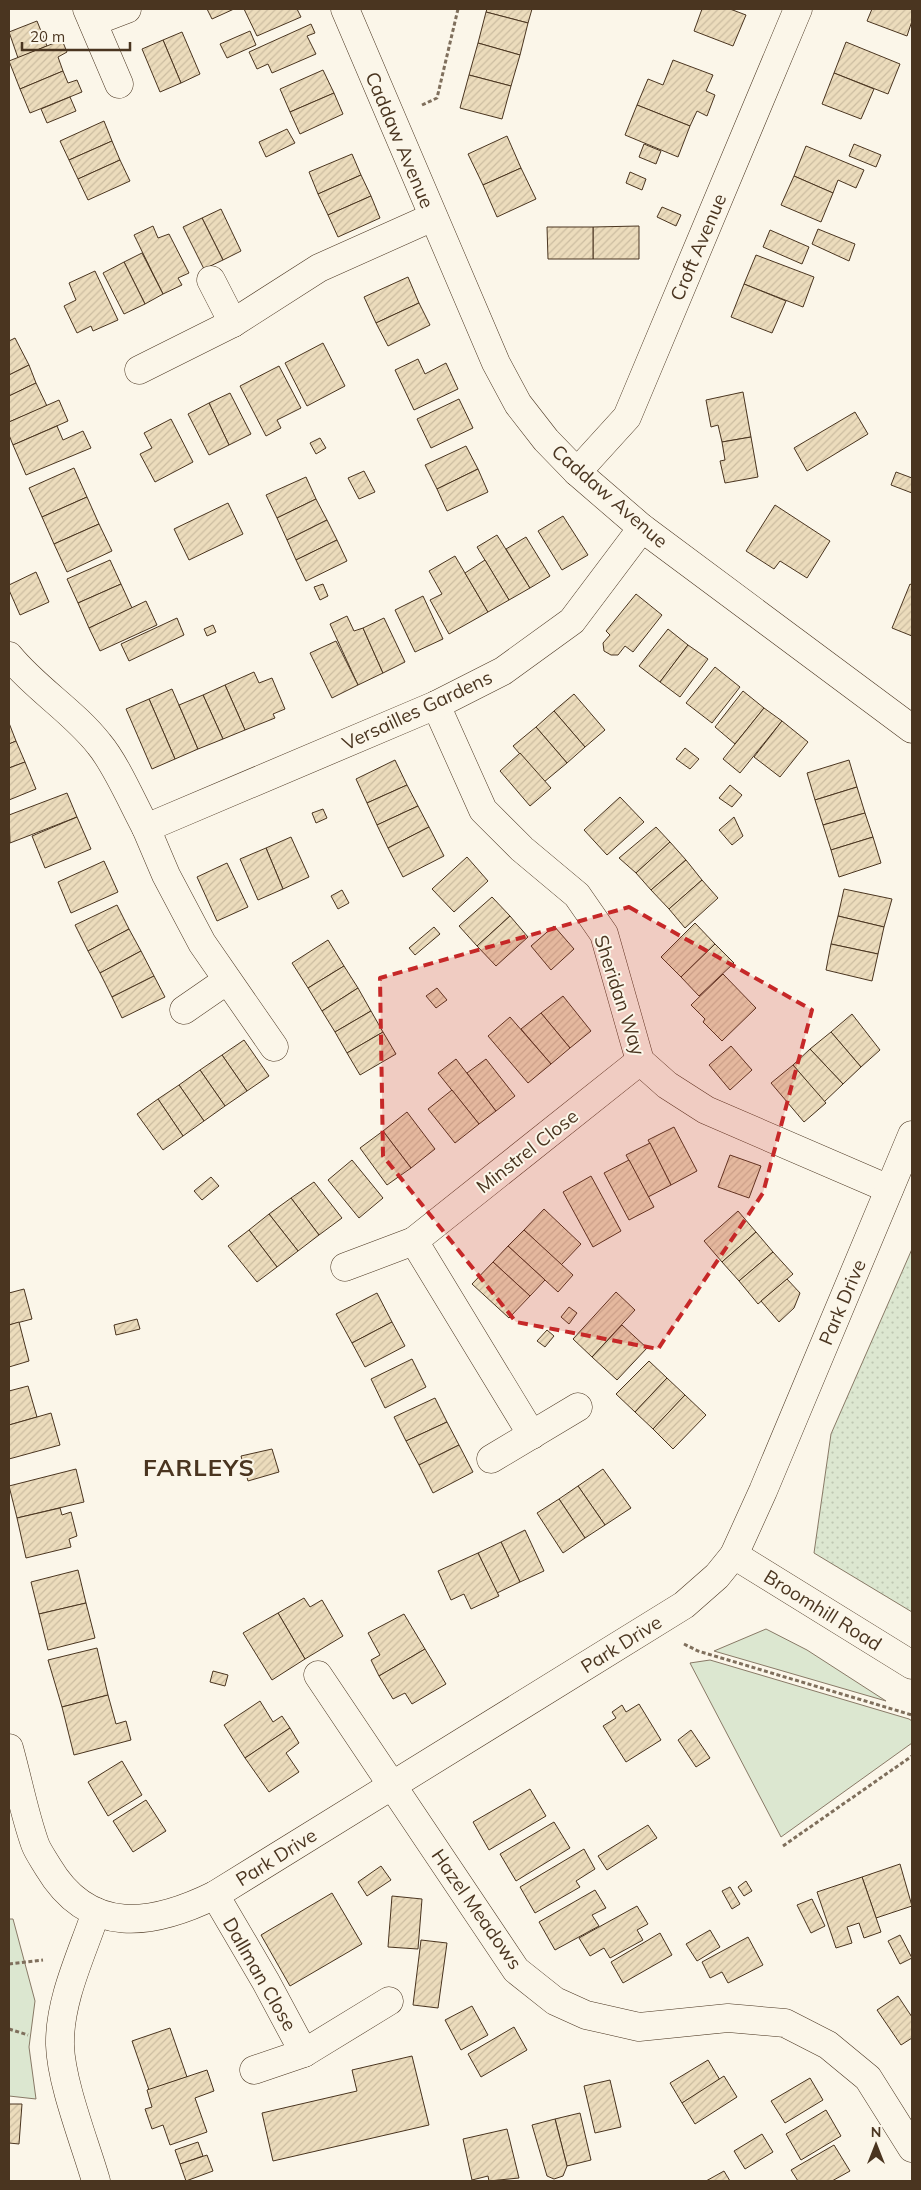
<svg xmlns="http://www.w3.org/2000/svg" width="921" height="2190" font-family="Mulish,sans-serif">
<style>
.grass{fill:#dce7d0;stroke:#887966}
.park{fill:url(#park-dots);stroke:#887966}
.building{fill:url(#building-hatch);stroke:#4a3520}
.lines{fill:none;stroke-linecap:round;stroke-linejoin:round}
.street-casing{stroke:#4a3520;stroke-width:29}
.secondary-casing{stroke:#4a3520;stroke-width:29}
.path{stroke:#7f6f5c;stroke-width:3;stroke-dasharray:4 2.5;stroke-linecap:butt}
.street{stroke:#fbf6e9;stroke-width:28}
.secondary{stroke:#fbf6e9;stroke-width:28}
.marked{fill:#c62828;fill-opacity:0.2;stroke:#c62828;stroke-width:4;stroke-dasharray:10 6;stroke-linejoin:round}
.labels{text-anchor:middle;stroke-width:4;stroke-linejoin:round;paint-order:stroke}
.street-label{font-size:19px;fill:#4a3520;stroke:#fbf6e9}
.district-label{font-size:24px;font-weight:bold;letter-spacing:1px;fill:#4a3520;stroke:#fbf6e9}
</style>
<defs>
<pattern id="park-dots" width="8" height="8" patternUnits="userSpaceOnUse" patternTransform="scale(1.25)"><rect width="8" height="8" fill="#dce7d0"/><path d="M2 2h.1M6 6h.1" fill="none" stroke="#bec7b2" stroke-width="1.8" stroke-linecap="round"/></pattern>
<pattern id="building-hatch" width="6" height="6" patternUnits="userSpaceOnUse" patternTransform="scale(1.25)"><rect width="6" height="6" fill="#ecdcbc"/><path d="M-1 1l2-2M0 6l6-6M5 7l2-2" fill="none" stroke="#ccbda1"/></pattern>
</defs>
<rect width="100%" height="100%" fill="#fbf6e9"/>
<g class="grass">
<path d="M766 1629 807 1650 886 1701 714 1651Z"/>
<path d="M710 1660 909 1719 912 1721V1743L781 1837 690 1663Z"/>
<path d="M9 1919H13L35 2001 29 2047 36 2099 9 2096Z"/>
</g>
<path class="park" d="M912 1249V1612L814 1553 831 1434Z"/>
<g class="building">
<path d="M207 9H234L212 19Z"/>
<path d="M244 9H297L301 17 257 36Z"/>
<path d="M487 9H532L528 23 486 12Z"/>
<path d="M702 9H730L746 15 733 46 694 31Z"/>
<path d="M872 9H912V21L907 36 867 21Z"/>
<path d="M486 12 528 23 520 55 478 43Z"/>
<path d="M37 21 47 46 18 58 9 32Z"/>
<path d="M311 24 315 33 307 36 316 54 272 73 268 64 257 69 249 52Z"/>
<path d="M250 31 256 45 227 58 220 44Z"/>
<path d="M182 32 200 74 181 83 163 40Z"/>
<path d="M62 40 67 52 58 57 63 71 20 89 9 61Z"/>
<path d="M163 40 181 83 160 92 142 49Z"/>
<path d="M846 42 900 64 888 94 834 73Z"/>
<path d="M478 43 520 55 511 86 469 75Z"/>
<path d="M673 60 713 75 706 91 715 95 707 116 697 111 690 126 637 105 648 79 663 85Z"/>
<path d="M323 70 334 93 290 112 280 89Z"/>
<path d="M63 71 68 83 77 80 82 92 30 113 20 89Z"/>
<path d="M834 73 874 89 861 119 822 104Z"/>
<path d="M469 75 511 86 502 119 460 108Z"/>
<path d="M334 93 343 114 300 134 290 112Z"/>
<path d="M70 97 76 111 47 123 41 109Z"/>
<path d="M637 105 690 126 678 157 625 135Z"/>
<path d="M104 121 112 141 69 160 60 141Z"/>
<path d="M287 129 295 143 266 157 259 142Z"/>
<path d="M507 136 521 168 483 185 468 154Z"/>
<path d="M112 141 120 160 78 179 69 160Z"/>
<path d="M644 144 661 151 656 164 639 157Z"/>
<path d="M854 144 881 155 876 167 849 156Z"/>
<path d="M806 146 864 170 856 188 838 180 833 193 794 176Z"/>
<path d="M352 154 361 175 318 194 309 172Z"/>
<path d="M120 160 130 181 88 200 78 179Z"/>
<path d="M521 168 536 199 497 217 483 185Z"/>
<path d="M630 172 646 179 642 190 626 183Z"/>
<path d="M361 175 371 196 328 215 318 194Z"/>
<path d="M794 176 833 193 821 222 781 205Z"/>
<path d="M371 196 380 218 338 237 328 215Z"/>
<path d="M662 207 681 215 676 226 657 217Z"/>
<path d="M221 209 241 251 223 260 202 218Z"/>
<path d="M202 218 223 260 204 269 183 227Z"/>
<path d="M153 226 158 238 169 234 189 273 178 278 182 285 163 294 134 235Z"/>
<path d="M639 226V259H593V227Z"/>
<path d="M547 227H593V259H548Z"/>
<path d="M818 229 855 244 849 261 812 244Z"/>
<path d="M770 230 809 247 802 264 763 247Z"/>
<path d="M142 253 163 294 145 304 124 262Z"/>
<path d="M756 255 814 277 803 307 744 284Z"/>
<path d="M124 262 145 304 124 314 103 273Z"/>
<path d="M95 271 118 320 93 331 91 326 77 333 64 306 76 300 69 283Z"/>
<path d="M408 277 419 303 376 323 364 297Z"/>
<path d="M744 284 786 301 772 333 731 317Z"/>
<path d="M419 303 430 325 388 346 376 323Z"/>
<path d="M15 338 29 365 9 375V341Z"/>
<path d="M323 343 345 386 307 406 285 363Z"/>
<path d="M418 359 425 374 446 363 458 389 414 410 395 370Z"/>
<path d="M29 365 36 383 9 396V375Z"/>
<path d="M279 366 301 408 277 420 281 428 266 436 240 386Z"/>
<path d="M36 383 47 406 9 422V396Z"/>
<path d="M743 392 751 437 722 442 718 425 711 427 706 400Z"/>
<path d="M230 393 251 434 229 445 209 403Z"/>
<path d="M459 399 473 428 431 448 417 419Z"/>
<path d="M59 400 68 421 13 445 9 435V422Z"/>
<path d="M209 403 229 445 209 455 188 414Z"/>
<path d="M855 412 868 434 807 471 794 448Z"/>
<path d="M171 419 193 462 155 482 140 454 152 448 144 433Z"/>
<path d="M57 426 63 440 83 431 91 448 26 475 13 445Z"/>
<path d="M751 437 758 477 725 483 720 461 725 460 722 442Z"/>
<path d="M320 438 326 448 316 454 310 443Z"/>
<path d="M466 446 478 469 437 489 425 465Z"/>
<path d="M74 468 87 497 42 517 29 488Z"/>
<path d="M478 469 488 492 447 511 437 489Z"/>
<path d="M364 471 375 492 359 499 348 478Z"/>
<path d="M896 472 912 478V493L891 485Z"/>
<path d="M306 477 316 499 277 518 266 495Z"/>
<path d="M87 497 99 524 54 544 42 517Z"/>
<path d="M316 499 327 520 287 540 277 518Z"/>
<path d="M228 503 243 534 189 560 174 529Z"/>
<path d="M775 505 830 541 807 578 780 561 774 569 746 551Z"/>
<path d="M563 516 588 555 562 570 538 531Z"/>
<path d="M327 520 337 540 296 560 287 540Z"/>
<path d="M99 524 112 551 67 572 54 544Z"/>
<path d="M497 535 530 588 509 600 477 547Z"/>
<path d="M526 537 550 576 530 588 506 549Z"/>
<path d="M337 540 347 561 306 581 296 560Z"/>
<path d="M455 556 488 612 449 634 430 600 442 594 429 571Z"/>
<path d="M110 560 121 584 78 603 67 579Z"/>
<path d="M485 560 509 600 488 612 465 573Z"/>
<path d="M36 572 49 602 20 615 9 590V585Z"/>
<path d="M121 584 132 608 89 628 78 603Z"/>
<path d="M323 584 328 596 320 600 314 587Z"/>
<path d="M910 584 912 585V636L892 628Z"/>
<path d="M636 594 662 615 633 652 625 646 618 655H611L604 651 603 643 610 635 606 631Z"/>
<path d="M423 596 443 639 415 652 395 610Z"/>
<path d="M146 601 157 625 100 651 89 628Z"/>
<path d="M347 616 354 631 363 628 383 673 358 685 330 624Z"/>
<path d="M177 618 184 635 129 661 121 644Z"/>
<path d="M384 618 405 662 383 673 363 628Z"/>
<path d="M213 625 216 632 207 636 204 629Z"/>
<path d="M668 629 688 645 660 682 639 666Z"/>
<path d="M336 641 358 685 332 698 310 653Z"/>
<path d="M688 645 708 659 680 697 660 682Z"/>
<path d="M715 667 740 687 712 723 686 703Z"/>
<path d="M254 672 259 683 272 678 285 709 273 714 275 718 245 730 225 685Z"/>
<path d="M225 685 245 730 223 739 203 695Z"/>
<path d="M172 689 198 749 175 759 149 699Z"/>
<path d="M743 691 764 708 735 744 715 727Z"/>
<path d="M574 694 605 730 585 747 554 711Z"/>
<path d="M203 695 223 739 198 749 179 705Z"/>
<path d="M149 699 175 759 152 769 126 709Z"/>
<path d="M764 708 782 721 740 773 723 759Z"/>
<path d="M554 711 585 747 567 763 536 727Z"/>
<path d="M782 721 808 742 780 777 754 757Z"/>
<path d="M9 723 16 741 9 744Z"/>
<path d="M536 727 567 763 544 782 513 746Z"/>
<path d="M16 741 25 762 9 768V744Z"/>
<path d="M685 748 699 759 690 769 676 759Z"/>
<path d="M520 753 551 788 530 806 500 771Z"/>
<path d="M395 760 407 785 367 803 356 779Z"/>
<path d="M849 760 857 787 815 800 807 773Z"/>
<path d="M25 762 36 789 9 800V768Z"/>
<path d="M407 785 418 806 377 825 367 803Z"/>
<path d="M730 785 742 795 732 807 719 798Z"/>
<path d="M857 787 865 813 823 825 815 800Z"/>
<path d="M67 793 77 817 10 843 9 815Z"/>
<path d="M620 797 644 822 607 855 584 830Z"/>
<path d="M418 806 429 827 388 848 377 825Z"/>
<path d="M323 809 327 818 316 823 312 813Z"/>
<path d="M865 813 873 837 831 850 823 825Z"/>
<path d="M77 817 91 849 45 868 32 836Z"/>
<path d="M734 817 743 836 732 845 719 830Z"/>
<path d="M429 827 444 856 403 877 388 848Z"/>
<path d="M656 827 670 842 636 873 619 858Z"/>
<path d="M291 837 309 877 283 889 266 848Z"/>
<path d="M873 837 881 863 839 877 831 850Z"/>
<path d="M670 842 686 860 651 890 636 873Z"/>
<path d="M266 848 283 889 258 900 240 859Z"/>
<path d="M467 857 488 881 454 912 432 889Z"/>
<path d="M686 860 702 880 669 909 651 890Z"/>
<path d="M104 861 118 892 71 913 58 882Z"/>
<path d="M227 863 248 907 217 921 197 877Z"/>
<path d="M702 880 718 898 685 928 669 909Z"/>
<path d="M844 889 892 899 884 927 838 916Z"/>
<path d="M342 890 349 903 338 909 331 896Z"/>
<path d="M492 897 510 916 477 946 459 926Z"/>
<path d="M117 905 129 929 88 951 75 925Z"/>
<path d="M510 916 528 937 496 966 477 946Z"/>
<path d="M838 916 884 927 878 954 831 944Z"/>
<path d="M695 923 715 944 681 977 661 957Z"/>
<path d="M554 926 574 949 551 970 531 946Z"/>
<path d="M434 927 440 934 415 955 409 948Z"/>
<path d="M129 929 141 951 100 973 88 951Z"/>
<path d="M328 940 344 966 308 988 292 963Z"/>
<path d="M715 944 734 963 699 996 681 977Z"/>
<path d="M831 944 878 954 872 981 826 970Z"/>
<path d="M141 951 154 976 112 997 100 973Z"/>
<path d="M344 966 358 988 322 1011 308 988Z"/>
<path d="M723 974 756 1008 722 1041 703 1022 705 1019 691 1005Z"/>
<path d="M154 976 165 997 122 1018 112 997Z"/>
<path d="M358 988 371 1011 335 1032 322 1011Z"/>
<path d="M437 988 447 1000 436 1008 426 996Z"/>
<path d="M563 996 591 1031 570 1048 541 1013Z"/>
<path d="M371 1011 383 1032 347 1053 335 1032Z"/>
<path d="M541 1013 570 1048 551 1064 521 1029Z"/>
<path d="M852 1014 880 1050 861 1067 831 1032Z"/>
<path d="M510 1017 551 1064 528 1083 488 1036Z"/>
<path d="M383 1032 396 1054 360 1075 347 1053Z"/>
<path d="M831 1032 861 1067 843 1084 810 1049Z"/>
<path d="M244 1040 269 1076 247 1091 222 1055Z"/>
<path d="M731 1046 752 1070 730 1090 709 1065Z"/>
<path d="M810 1049 843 1084 824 1102 793 1065Z"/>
<path d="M222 1055 247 1091 225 1106 200 1070Z"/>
<path d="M456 1059 496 1111 479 1124 438 1073Z"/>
<path d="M486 1059 515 1096 496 1111 467 1073Z"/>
<path d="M793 1065 826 1103 804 1122 771 1083Z"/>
<path d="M200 1070 225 1106 204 1121 179 1085Z"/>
<path d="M179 1085 204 1121 183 1136 158 1099Z"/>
<path d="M452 1090 479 1124 455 1143 428 1109Z"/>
<path d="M158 1099 183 1136 163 1150 137 1114Z"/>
<path d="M407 1112 435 1149 411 1168 383 1131Z"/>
<path d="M674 1127 697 1171 671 1185 648 1140Z"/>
<path d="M383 1131 411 1168 387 1185 360 1148Z"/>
<path d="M650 1143 671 1185 648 1197 626 1155Z"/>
<path d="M730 1155 761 1166 749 1198 718 1187Z"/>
<path d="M352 1160 383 1198 359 1218 328 1180Z"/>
<path d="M629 1160 654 1207 629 1220 604 1173Z"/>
<path d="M591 1176 621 1231 593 1247 563 1192Z"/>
<path d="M211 1177 219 1186 202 1200 194 1191Z"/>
<path d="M314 1182 342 1218 319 1235 291 1198Z"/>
<path d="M291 1198 319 1235 298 1251 269 1214Z"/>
<path d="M544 1209 581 1244 561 1265 524 1230Z"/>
<path d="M738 1211 756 1232 722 1262 704 1241Z"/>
<path d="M269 1214 298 1251 277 1267 249 1230Z"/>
<path d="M249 1230 277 1267 257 1282 228 1246Z"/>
<path d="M524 1230 573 1275 558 1292 508 1246Z"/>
<path d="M756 1232 773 1252 739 1281 722 1262Z"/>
<path d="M508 1246 545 1280 530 1296 493 1262Z"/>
<path d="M773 1252 793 1274 758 1304 739 1281Z"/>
<path d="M493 1262 530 1296 509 1318 472 1284Z"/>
<path d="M787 1279 800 1293 794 1308 779 1322 761 1301Z"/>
<path d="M24 1289 32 1319 9 1325V1293Z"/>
<path d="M616 1292 635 1310 592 1357 573 1339Z"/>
<path d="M377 1293 392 1322 352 1343 336 1314Z"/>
<path d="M569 1307 577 1313 569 1324 561 1317Z"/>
<path d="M137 1319 140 1329 116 1335 114 1325Z"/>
<path d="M19 1322 29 1361 9 1367V1325Z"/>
<path d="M392 1322 405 1346 365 1367 352 1343Z"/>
<path d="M622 1325 647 1348 617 1380 592 1357Z"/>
<path d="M547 1330 554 1336 545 1347 537 1341Z"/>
<path d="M412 1359 426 1387 385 1408 371 1379Z"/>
<path d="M649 1361 667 1378 635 1412 616 1394Z"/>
<path d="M667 1378 685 1395 653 1429 635 1412Z"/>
<path d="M28 1386 37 1417 9 1425V1391Z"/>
<path d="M685 1395 706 1415 673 1449 653 1429Z"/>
<path d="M435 1398 447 1422 406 1441 394 1417Z"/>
<path d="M51 1413 60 1445 9 1459V1425Z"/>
<path d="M447 1422 459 1445 419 1465 406 1441Z"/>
<path d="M459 1445 473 1472 433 1493 419 1465Z"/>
<path d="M272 1449 279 1472 248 1481 241 1456Z"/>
<path d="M76 1469 84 1502 17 1518 9 1486Z"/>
<path d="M603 1469 631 1508 605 1525 578 1486Z"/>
<path d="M578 1486 605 1525 585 1538 559 1499Z"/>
<path d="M559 1499 585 1538 563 1553 537 1513Z"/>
<path d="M60 1508 62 1515 71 1512 77 1536 69 1539 71 1547 26 1558 17 1518Z"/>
<path d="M525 1530 544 1571 520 1582 501 1542Z"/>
<path d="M501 1542 520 1582 497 1593 478 1553Z"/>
<path d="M478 1553 499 1596 471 1609 464 1594 451 1600 438 1571Z"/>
<path d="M78 1570 86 1603 39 1614 31 1582Z"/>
<path d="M304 1598 310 1607 322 1600 343 1636 305 1659 278 1613Z"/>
<path d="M86 1603 95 1638 48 1650 39 1614Z"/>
<path d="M278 1613 305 1659 272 1680 243 1633Z"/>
<path d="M404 1614 425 1649 379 1676 371 1660 380 1655 368 1633Z"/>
<path d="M97 1648 108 1695 62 1707 48 1660Z"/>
<path d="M425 1649 446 1684 412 1704 405 1693 393 1699 379 1676Z"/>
<path d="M213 1671 228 1675 225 1686 210 1682Z"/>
<path d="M108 1695 116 1724 126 1721 131 1740 74 1755 62 1707Z"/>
<path d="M260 1701 273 1722 282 1716 290 1728 245 1758 224 1725Z"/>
<path d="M639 1704 661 1740 626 1762 603 1726 616 1718 612 1712 622 1705 626 1712Z"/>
<path d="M290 1728 299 1743 286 1753 299 1772 269 1792 245 1758Z"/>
<path d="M691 1730 710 1758 696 1767 678 1740Z"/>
<path d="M122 1761 142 1795 108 1816 88 1782Z"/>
<path d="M530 1789 546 1816 489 1850 473 1822Z"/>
<path d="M146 1800 166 1831 133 1852 113 1821Z"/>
<path d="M554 1822 570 1848 516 1881 500 1854Z"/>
<path d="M648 1825 657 1838 607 1870 598 1856Z"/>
<path d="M584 1849 595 1869 576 1881 580 1887 535 1913 520 1887Z"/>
<path d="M900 1864 912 1906 876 1918 862 1877Z"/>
<path d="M381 1866 391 1880 367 1896 358 1882Z"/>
<path d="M862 1877 881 1932 864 1938 859 1923 847 1927 852 1943 836 1948 817 1892Z"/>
<path d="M746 1881 752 1891 744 1896 738 1887Z"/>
<path d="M730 1887 740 1904 732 1909 722 1891Z"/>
<path d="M595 1890 606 1908 592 1915 599 1926 555 1950 539 1922Z"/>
<path d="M332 1893 362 1944 290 1986 261 1935Z"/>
<path d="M392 1896 422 1899 418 1949 388 1947Z"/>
<path d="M812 1899 825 1926 811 1933 797 1905Z"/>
<path d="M637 1906 648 1924 637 1930 643 1940 610 1958 604 1948 590 1956 579 1938Z"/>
<path d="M710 1930 720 1947 697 1961 686 1944Z"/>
<path d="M660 1933 672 1955 623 1983 611 1962Z"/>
<path d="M900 1935 912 1958 900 1964 888 1941Z"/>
<path d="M748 1937 763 1965 728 1983 722 1972 710 1978 702 1962Z"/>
<path d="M421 1940 447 1943 438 2008 413 2005Z"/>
<path d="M898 1996 912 2017V2038L901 2045 877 2010Z"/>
<path d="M472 2006 488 2035 461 2050 445 2020Z"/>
<path d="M514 2027 527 2050 481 2077 468 2054Z"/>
<path d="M170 2028 187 2077 149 2090 132 2041Z"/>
<path d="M412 2056 429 2125 273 2161 262 2113 357 2091 352 2070Z"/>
<path d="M708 2060 720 2080 682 2103 670 2083Z"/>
<path d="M207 2070 214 2091 195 2098 207 2132 170 2145 163 2125 152 2129 145 2109 152 2107 147 2090Z"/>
<path d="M724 2076 737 2097 695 2124 682 2103Z"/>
<path d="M810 2078 823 2100 785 2123 771 2101Z"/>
<path d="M610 2080 621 2127 595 2133 584 2086Z"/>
<path d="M9 2104H22L19 2144 9 2143Z"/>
<path d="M826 2110 841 2136 801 2160 786 2134Z"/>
<path d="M580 2113 591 2160 567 2166 555 2119Z"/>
<path d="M555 2119 567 2166 563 2176 554 2179 547 2176 532 2125Z"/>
<path d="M507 2129 519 2178 489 2181 488 2176 472 2180 463 2139Z"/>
<path d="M762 2134 773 2152 745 2169 734 2151Z"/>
<path d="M198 2142 203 2156 180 2164 175 2150Z"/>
<path d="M834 2145 850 2171 832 2181H798L791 2170Z"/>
<path d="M207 2155 213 2171 186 2181 180 2164Z"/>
<path d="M724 2171 730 2181H706Z"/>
</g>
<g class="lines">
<g class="street-casing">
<g id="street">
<path d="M87 9 119 84"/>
<path d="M345 9 496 363 518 404 546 440 577 472 642 528 912 729"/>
<path d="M93 22 127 9"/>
<path d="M211 280 233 323"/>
<path d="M139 370 233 323 319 268 433 217"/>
<path d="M577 472 627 417 798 9"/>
<path d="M9 656C36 689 73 711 99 744 116 764 133 804 146 828"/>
<path d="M436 705 483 810 522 849 577 895 604 934 640 1061 667 1085 706 1110 889 1189"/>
<path d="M184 1010 226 981"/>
<path d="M274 1047 202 943 166 875 146 828 436 705 503 671 572 621 642 528"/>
<path d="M345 1267 414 1241"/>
<path d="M532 1435 414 1241 640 1061"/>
<path d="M491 1459 578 1407"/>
<path d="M318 1675 516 1970 555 2001 586 2015 639 2027 728 2018 785 2023 828 2045 868 2078 912 2148"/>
<path d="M215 1895 266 1982 304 2053"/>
<path d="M96 1912C82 1954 59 2000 60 2045 61 2083 85 2143 96 2181"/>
<path d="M254 2070 304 2053 389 2001"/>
</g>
</g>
<g class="secondary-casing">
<g id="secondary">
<path d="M734 1555 912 1665"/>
<path d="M9 1748C18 1780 24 1813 35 1844 38 1852 44 1860 48 1867 89 1936 152 1926 215 1895L684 1605 717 1576 734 1555 763 1491 912 1135"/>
</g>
</g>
<g class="path">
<path d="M422 105 437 98 458 9"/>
<path d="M684 1644 698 1651 912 1715"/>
<path d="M783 1846 912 1756"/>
<path d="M9 1964 43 1960"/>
<path d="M9 2029 28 2035"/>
</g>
<use href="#street" class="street"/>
<use href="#secondary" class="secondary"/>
</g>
<path class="marked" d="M629 907 812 1010 763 1193 658 1349 516 1322 383 1156 380 978Z"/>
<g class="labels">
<g class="street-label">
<text transform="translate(400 140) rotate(67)" y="7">Caddaw Avenue</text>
<text transform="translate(698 247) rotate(-67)" y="7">Croft Avenue</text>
<text transform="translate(610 496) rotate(41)" y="7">Caddaw Avenue</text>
<text transform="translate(417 710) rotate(-25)" y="7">Versailles Gardens</text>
<text transform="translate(620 995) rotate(72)" y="7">Sheridan Way</text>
<text transform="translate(527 1151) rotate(-38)" y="7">Minstrel Close</text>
<text transform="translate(842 1302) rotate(-67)" y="7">Park Drive</text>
<text transform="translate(823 1610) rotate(32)" y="7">Broomhill Road</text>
<text transform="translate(621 1644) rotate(-32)" y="7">Park Drive</text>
<text transform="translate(276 1857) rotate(-32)" y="7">Park Drive</text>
<text transform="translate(477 1909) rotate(55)" y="7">Hazel Meadows</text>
<text transform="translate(260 1974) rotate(60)" y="7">Dallman Close</text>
</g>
<g class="district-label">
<text x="199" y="1476">FARLEYS</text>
</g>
</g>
<rect width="921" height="2190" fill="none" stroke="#4a3520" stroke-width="20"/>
<g transform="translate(876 2145)" stroke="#fbf6e9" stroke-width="4" paint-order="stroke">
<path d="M0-4L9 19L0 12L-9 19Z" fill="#4a3520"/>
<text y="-8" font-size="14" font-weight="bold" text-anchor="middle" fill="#4a3520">N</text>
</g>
<path d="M22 42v8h108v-8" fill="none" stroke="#4a3520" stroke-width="2.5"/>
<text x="30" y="42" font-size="15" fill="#4a3520" stroke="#fbf6e9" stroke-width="4" paint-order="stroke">20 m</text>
</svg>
